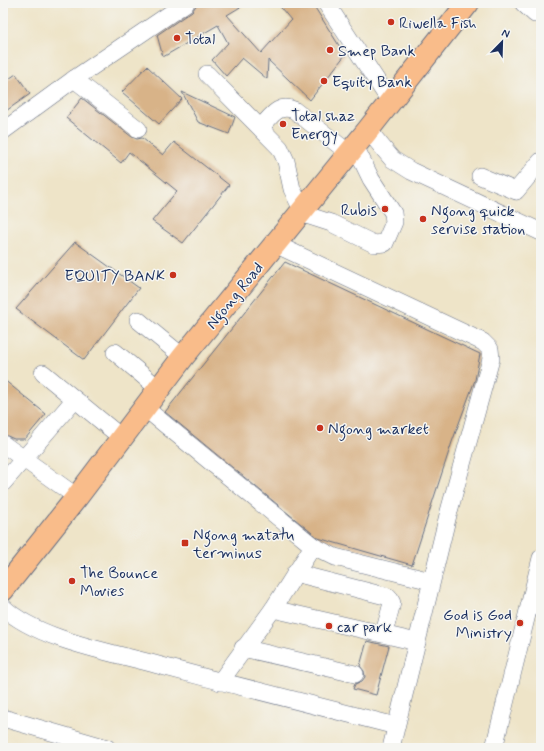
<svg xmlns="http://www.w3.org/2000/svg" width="544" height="751" font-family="Mynerve,sans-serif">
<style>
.building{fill:#d8b388}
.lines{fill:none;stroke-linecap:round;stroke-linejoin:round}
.minor-casing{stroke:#656e83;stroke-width:18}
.major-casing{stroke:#656e83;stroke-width:24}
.minor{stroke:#fff;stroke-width:17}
.major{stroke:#f9bc8a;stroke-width:22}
.poi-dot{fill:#c8321e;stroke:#f6f6f2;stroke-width:1.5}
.labels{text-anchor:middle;stroke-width:3;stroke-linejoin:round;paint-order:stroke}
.poi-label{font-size:16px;fill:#1b2f5e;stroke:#f6f6f2;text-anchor:start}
.street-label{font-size:16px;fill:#1b2f5e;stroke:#f6f6f2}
</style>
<rect width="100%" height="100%" fill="#f6f6f2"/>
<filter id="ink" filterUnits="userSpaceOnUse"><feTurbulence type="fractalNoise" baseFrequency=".025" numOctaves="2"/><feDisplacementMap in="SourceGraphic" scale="8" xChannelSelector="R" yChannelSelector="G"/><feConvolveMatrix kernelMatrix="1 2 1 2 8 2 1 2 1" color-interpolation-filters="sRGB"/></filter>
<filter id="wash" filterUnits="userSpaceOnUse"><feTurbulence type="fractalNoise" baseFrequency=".012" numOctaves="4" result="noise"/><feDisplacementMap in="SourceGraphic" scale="16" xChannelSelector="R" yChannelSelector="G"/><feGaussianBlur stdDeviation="0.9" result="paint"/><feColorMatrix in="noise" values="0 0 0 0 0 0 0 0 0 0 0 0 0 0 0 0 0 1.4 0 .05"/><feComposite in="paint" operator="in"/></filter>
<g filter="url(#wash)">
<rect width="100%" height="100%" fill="#eee4c8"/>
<g id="blocks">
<g class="building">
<path d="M198 3H247L227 15 261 53 291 20 277 3H312L345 55 310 100 268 60 267 79 242 58 226 76 212 60 228 43 218 25 163 57 157 35 192 11Z"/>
<path d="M147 66 182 99 159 124 122 92Z"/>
<path d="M16 74 30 94 3 113V83Z"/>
<path d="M182 92 235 117 229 134 198 122Z"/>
<path d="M82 98 132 137 137 139 142 138 163 155 174 142 229 185 183 243 152 221 177 191 129 152 121 163 66 118Z"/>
<path d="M75 242 139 288 84 360 16 309Z"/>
<path d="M285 262 480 354 475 380 452 442 412 565 318 538 165 412Z"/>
<path d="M3 379 46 414 25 439H14L3 434Z"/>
<path d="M367 641 389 646 376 695 353 689 355 684 362 681 365 677 364 671 360 666Z"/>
</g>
</g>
</g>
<g filter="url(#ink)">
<use href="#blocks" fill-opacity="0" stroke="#656e83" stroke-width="1"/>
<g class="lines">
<g class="minor-casing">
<g id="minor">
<path d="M326 3 390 101"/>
<path d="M523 3 535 14 541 13"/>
<path d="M207 74 280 148 286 161 292 189 302 210"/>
<path d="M74 79 138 129"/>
<path d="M261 127C271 117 278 103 294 110L349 153"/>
<path d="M368 130 392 159 411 171 541 232"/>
<path d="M3 131 74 79 186 3"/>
<path d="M480 176 516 191 541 161"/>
<path d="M300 213 331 223 374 244 385 243 394 222 393 213 371 179 355 146"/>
<path d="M275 244 483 342 490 349 491 359 448 515 391 748"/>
<path d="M138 320 183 357"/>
<path d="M115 352 159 389"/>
<path d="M43 373 122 438"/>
<path d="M145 408 313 546 335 557 431 581"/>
<path d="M3 444 77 497"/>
<path d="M3 483 74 400"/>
<path d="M295 573 389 597 392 603 384 633"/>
<path d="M3 607C38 640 111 652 158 665 237 686 316 706 396 726"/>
<path d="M273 609 417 642"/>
<path d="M243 648 355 674"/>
<path d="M220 682 273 609 313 546"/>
<path d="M3 718 107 748"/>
<path d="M494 748 541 558"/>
</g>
</g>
<g class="major-casing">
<path id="major" d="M3 590 77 497 183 357 368 130 468 3"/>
</g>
<use href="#minor" class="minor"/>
<use href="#major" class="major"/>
</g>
</g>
<g class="poi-dot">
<circle cx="391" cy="22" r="4"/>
<circle cx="177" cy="38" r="4"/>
<circle cx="330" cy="50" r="4"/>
<circle cx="324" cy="81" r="4"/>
<circle cx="283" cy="124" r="4"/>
<circle cx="385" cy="209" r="4"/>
<circle cx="423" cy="219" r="4"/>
<circle cx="173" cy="275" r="4"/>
<circle cx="320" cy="428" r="4"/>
<rect x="181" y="539" width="8" height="8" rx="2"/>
<circle cx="72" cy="581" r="4"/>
<circle cx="520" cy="623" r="4"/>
<circle cx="329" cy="626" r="4"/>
</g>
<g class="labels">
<g class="poi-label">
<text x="399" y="28">Riwella Fish</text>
<text x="185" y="44">Total</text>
<text x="338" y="56">Smep Bank</text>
<text x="332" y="87">Equity Bank</text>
<text x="291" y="121">Total shaz<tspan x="291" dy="18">Energy</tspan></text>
<text x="377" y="215" text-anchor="end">Rubis</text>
<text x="431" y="216">Ngong quick<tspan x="431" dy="18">servise station</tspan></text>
<text x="165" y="281" text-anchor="end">EQUITY BANK</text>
<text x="328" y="434">Ngong market</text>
<text x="193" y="540">Ngong matatu<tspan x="193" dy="18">terminus</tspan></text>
<text x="80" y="578">The Bounce<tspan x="80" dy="18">Movies</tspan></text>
<text x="512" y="620" text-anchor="end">God is God<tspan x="512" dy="18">Ministry</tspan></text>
<text x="337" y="632">car park</text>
</g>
<g class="street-label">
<text transform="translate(234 295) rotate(-51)" y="6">Ngong Road</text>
</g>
</g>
<rect width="544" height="751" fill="none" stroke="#f6f6f2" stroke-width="16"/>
<g transform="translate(502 42) rotate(23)" stroke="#f6f6f2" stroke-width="3" paint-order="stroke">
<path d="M0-3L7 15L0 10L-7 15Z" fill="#1b2f5e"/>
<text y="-6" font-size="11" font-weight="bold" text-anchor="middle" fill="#1b2f5e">N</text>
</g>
</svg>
